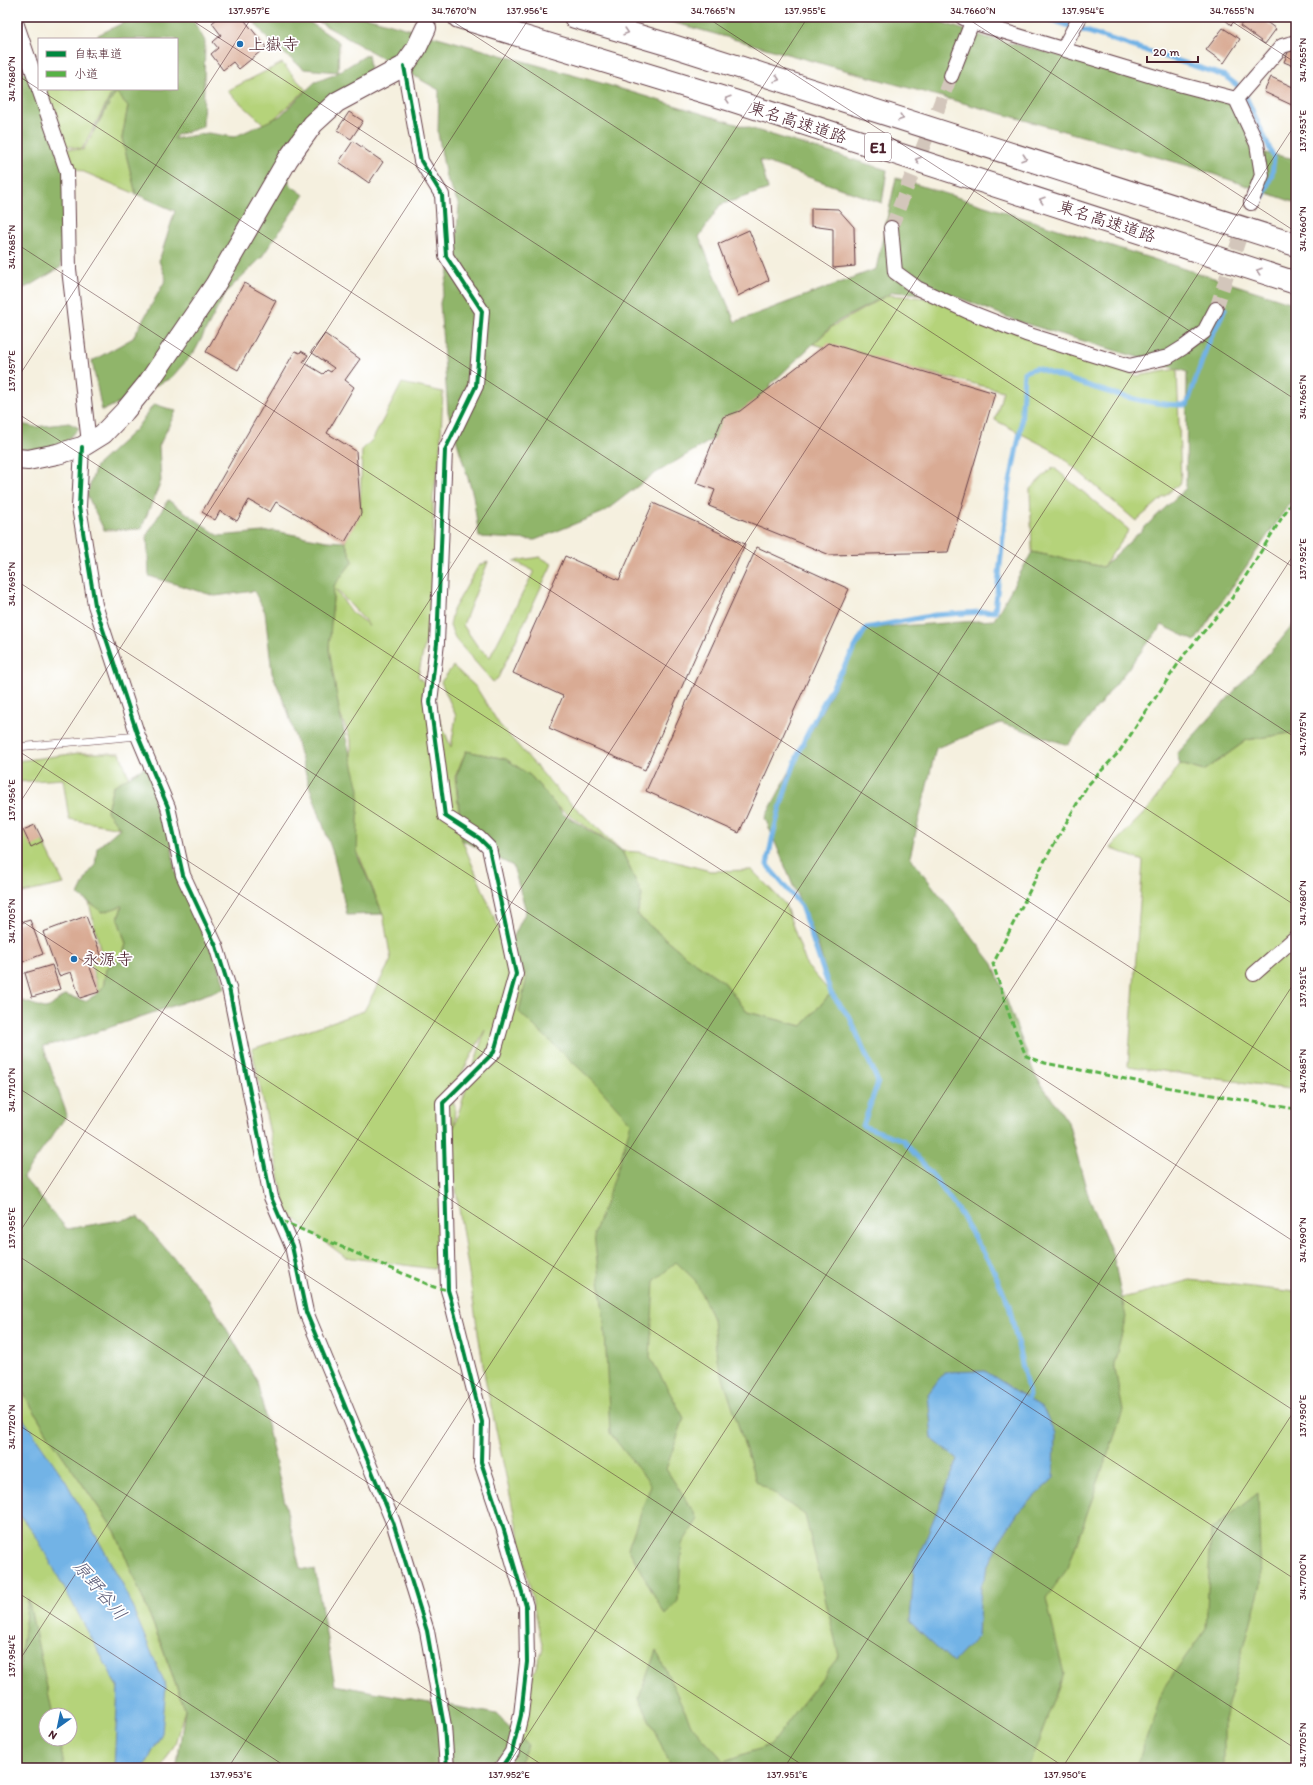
<svg xmlns="http://www.w3.org/2000/svg" width="1313" height="1785" font-family="Itim,'Klee One',sans-serif">
<style>
.green{fill:#b5d37a;stroke:#807952;fill-rule:evenodd}
.forest{fill:#90b56a;stroke:#6d6a4a}
.water{fill:#72b3e6;stroke:#5e6988}
.lines{fill:none;stroke-linecap:round;stroke-linejoin:round}
.stream{stroke:#72b3e6;stroke-width:5}
.building{fill:#d9ab94}
.street-tunnel{stroke:#d3c6bb;stroke-width:14;stroke-dasharray:14 7;stroke-linecap:butt}
.lane-casing{stroke:#643e46;stroke-width:8}
.street-casing{stroke:#643e46;stroke-width:16}
.secondary-casing{stroke:#643e46;stroke-width:22}
.highway-casing{stroke:#643e46;stroke-width:24}
.lane{stroke:#fff;stroke-width:7}
.street{stroke:#fff;stroke-width:14}
.secondary{stroke:#fff;stroke-width:20}
.highway{stroke:#fff;stroke-width:22}
.quiet{stroke:#57b146;stroke-width:3;stroke-dasharray:6 3;stroke-linecap:butt}
.cycleway-casing{stroke:#fff;stroke-width:6}
.cycleway{stroke:#00873e;stroke-width:4}
.oneway{stroke:#ae9aa0}
.ticks{fill:none;stroke:#4a1f2b;stroke-width:1;stroke-opacity:0.45}
.poi-dot{fill:#1f6fb2;stroke:#fff;stroke-width:1.5}
.labels{text-anchor:middle;stroke-width:3.5;stroke-linejoin:round;paint-order:stroke}
.shield{fill:#fff;stroke:#80626b;stroke-width:1}
.shield-label{font-size:16px;font-weight:bold;fill:#4a1f2b}
.poi-label{font-size:17px;fill:#4a1f2b;stroke:#fff;text-anchor:start}
.street-label{font-size:17px;fill:#4a1f2b;stroke:#fff}
.water-label{font-size:18px;font-style:italic;fill:#5a5a76;stroke:#fff}
.neatline{fill:none;stroke:#4a1f2b;stroke-width:1.5}
.ticks-label{font-size:10px;text-anchor:middle;fill:#4a1f2b}
</style>
<rect width="100%" height="100%" fill="#fff"/>
<filter id="ink" filterUnits="userSpaceOnUse"><feTurbulence type="fractalNoise" baseFrequency=".025" numOctaves="2"/><feDisplacementMap in="SourceGraphic" scale="8" xChannelSelector="R" yChannelSelector="G"/><feConvolveMatrix kernelMatrix="1 2 1 2 8 2 1 2 1" color-interpolation-filters="sRGB"/></filter>
<filter id="wash" filterUnits="userSpaceOnUse"><feTurbulence type="fractalNoise" baseFrequency=".012" numOctaves="4" result="noise"/><feDisplacementMap in="SourceGraphic" scale="16" xChannelSelector="R" yChannelSelector="G"/><feGaussianBlur stdDeviation="0.9" result="paint"/><feColorMatrix in="noise" values="0 0 0 0 0 0 0 0 0 0 0 0 0 0 0 0 0 1.4 0 .05"/><feComposite in="paint" operator="in"/></filter>
<g filter="url(#wash)">
<rect width="100%" height="100%" fill="#f5f0df"/>
<g class="green">
<path d="M282 63 306 90 266 126 227 91Z"/>
<path d="M39 89H114L82 149 58 144Z"/>
<path d="M116 92 128 106 122 138 136 194 65 164 63 148 83 150Z"/>
<path d="M888 295 940 299 1138 376 1177 369 1181 482 1136 521 1056 452 995 420 1003 391 813 344 833 326Z"/>
<path d="M402 383 443 392 440 453 433 498 434 601 418 676 425 684 451 747 456 716 441 682 453 666 476 687 499 724 559 792 622 851 639 852 710 871 752 870 785 904 807 966 831 993 802 1026 747 1012 724 982 687 957 637 915 642 895 622 851 557 807 531 776 506 759 466 751 455 777 462 840 509 953 1104 1303 1190 1280 1296 1292V1768H497L543 1649 485 1378 452 1163 445 1246 434 1269 345 1257 287 1213 252 1049 364 1011 391 960 383 914 351 836V740L333 698 329 643 334 586 353 561 345 542 360 509 362 450 373 439ZM336 590H337L370 626 351 612ZM485 1030 454 1127 455 1106 450 1095Z"/>
<path d="M1053 467 1129 530 1103 567 1032 552 1030 489Z"/>
<path d="M540 557 552 564 498 678 493 682 456 640 450 626 453 610 479 565 488 562 463 625 478 647 490 657 534 571 514 561Z"/>
<path d="M1296 732V1090L1128 1066 1143 861 1110 848 1149 808 1180 764 1204 771 1247 740Z"/>
<path d="M79 753H120L130 781 113 786 107 811 120 828 69 819 63 779 17 782V761Z"/>
<path d="M35 825 64 884 18 894 17 834Z"/>
<path d="M89 903 103 912 123 905 118 919 126 944 121 960 106 968 103 988 99 993 91 963 102 957Z"/>
<path d="M17 1382 49 1436 115 1531 150 1615 185 1709 175 1744 161 1768H17ZM46 1715H70V1739H46Z"/>
</g>
<g class="forest">
<path d="M135 17H191L205 41 203 127 177 135 174 139 208 133 234 137 280 116 315 82 334 75 368 54 370 68 337 102 288 159 289 184 304 195 261 258 226 292 195 351 171 378 102 411 92 361 133 338 166 279 159 261 175 211 136 194 122 138 128 106 116 92 93 132 114 89H177V39H99L98 35Z"/>
<path d="M250 17H302L339 42 338 72 304 69 271 43Z"/>
<path d="M310 17H366L608 85 887 170 882 203 760 160 768 189 720 205 699 237 735 322 876 269 896 178 1296 304V494L1195 641 1162 625 1068 745 1001 723 936 748 910 857 993 964 1035 1075 1068 1122 1087 1192 1113 1255 1126 1317 1114 1364 1123 1411 1068 1568 1046 1598 1064 1674 1028 1768H672L639 1698 656 1650 692 1726 724 1761 770 1745 839 1656 805 1515 756 1481 717 1359 713 1319 695 1280 676 1262 654 1281 650 1357 684 1418 666 1469 698 1519 682 1544 678 1601 665 1615 628 1548 651 1485 610 1433 605 1332 594 1234 617 1171 631 1123 594 1082 519 1012 527 977 509 946 526 911 513 866 462 840 456 777 466 751 506 759 531 776 563 814 622 851 642 895 637 915 687 957 724 982 747 1012 802 1026 831 993 819 948 765 818 866 628 994 620 1032 552 1103 567 1186 488 1187 372 1017 321 955 296 893 292 835 323 771 384 762 410 651 476 604 512 535 540 479 537 473 495 448 412 440 303 456 243 459 205 446 177 438 133 439 90Z"/>
<path d="M654 17H926L985 37 1236 99 1255 151 1296 159V203L1193 167Z"/>
<path d="M20 72 33 73 67 171 61 267 33 284 17 291V73Z"/>
<path d="M154 404 176 411 159 446 161 481 141 529 104 530 87 495 96 466 136 429Z"/>
<path d="M17 423 35 427 69 423 79 428 60 448 17 450Z"/>
<path d="M168 500 219 536 274 531 327 541 345 542 353 561 334 586 329 649 340 715 359 789 357 854 383 914 347 915 334 856 310 788 287 709 272 673 265 612 254 591 215 596 149 576 147 535Z"/>
<path d="M1296 621V732L1247 740 1204 771 1180 764 1177 754 1280 641Z"/>
<path d="M147 766 169 825 175 871 199 924 214 949 225 988 73 1040 43 1046 67 1115 23 1177 67 1229 138 1217 209 1299 257 1381 300 1568 315 1570 335 1685 496 1714 528 1745 517 1768H174L177 1764 185 1709 158 1636 115 1531 49 1436 17 1382V999L47 1009 65 995 85 1001C105 990 103 990 106 968L121 960 126 944 118 919 122 906 103 912 78 895 88 874 95 866 97 848 120 828 107 811 113 786Z"/>
<path d="M1258 1493 1261 1585 1224 1719V1768H1134L1141 1753 1164 1687 1206 1628 1211 1530Z"/>
<path d="M28 1598 53 1715H46V1739H58L64 1763 62 1768H17V1684Z"/>
</g>
<g class="water">
<path d="M985 1371 1043 1408 1055 1434 1054 1478 1020 1510 997 1545 981 1586 978 1636 953 1662 910 1622 914 1567 958 1459 932 1439 928 1394 944 1372Z"/>
<path d="M17 1410 65 1480 122 1583 166 1687 162 1733 144 1768H114L118 1687 36 1536 17 1512Z"/>
</g>
<g class="lines">
<g class="stream">
<path d="M1042 17 1225 76 1243 90 1274 158 1272 174 1263 197 1257 205"/>
<path d="M1026 1403 1029 1395 1009 1305 991 1265 957 1209 934 1177 903 1140 863 1126 878 1082 850 1018 831 993 801 906 767 865C773 830 783 794 796 760 813 716 843 670 866 628L935 615 995 611 1008 492 1021 427 1024 372 1036 368C1084 384 1136 406 1187 405L1207 346 1225 309"/>
</g>
</g>
<g id="blocks">
<g class="building">
<path d="M219 17H242L266 47 239 69 233 62 223 70 211 54 218 48 213 42 221 35 212 23Z"/>
<path d="M1222 17H1239L1231 25Z"/>
<path d="M1246 17H1260L1276 29 1265 44 1240 26Z"/>
<path d="M1223 28 1240 39 1224 63 1206 50Z"/>
<path d="M1289 50 1296 53V67L1284 62Z"/>
<path d="M1271 77 1293 87 1294 83 1296 84V107L1264 92Z"/>
<path d="M349 112 363 121 351 139 337 130Z"/>
<path d="M353 141 383 162 369 183 339 162Z"/>
<path d="M811 208 838 209 854 227 855 266 833 268V229L811 226Z"/>
<path d="M749 230 769 280 738 296 718 244Z"/>
<path d="M244 283 276 301 238 370 206 352Z"/>
<path d="M325 334 360 359 345 380 354 387 327 433 356 451 361 514 345 542 276 502 270 512 249 500 237 521 220 511 215 520 202 512 295 351 300 353 301 351 308 355 303 362 323 374 327 370 331 372 334 368 311 352Z"/>
<path d="M828 343 995 393 948 552 830 555 709 506 715 490 696 483 723 417 740 411Z"/>
<path d="M653 503 745 544 645 770 549 728 563 696 513 673 565 556 619 580Z"/>
<path d="M757 547 849 589 739 833 646 791Z"/>
<path d="M35 825 43 841 31 847 23 830Z"/>
<path d="M86 916 102 957 88 962 99 992 80 998 71 972 59 976 43 932Z"/>
<path d="M30 920 43 954 17 964V924Z"/>
<path d="M52 965 60 989 32 997 25 973Z"/>
</g>
</g>
</g>
<g filter="url(#ink)">
<use href="#blocks" fill-opacity="0" stroke="#643e46" stroke-width="1"/>
<g class="lines">
<g class="street-tunnel">
<path d="M891 228 951 76"/>
<path d="M1216 309 1251 203"/>
</g>
<g class="lane-casing">
<path id="lane" d="M17 747 138 736"/>
</g>
<g class="street-casing">
<g id="street">
<path d="M962 17 972 22 1182 85 1236 99 1257 144 1262 175 1251 203"/>
<path d="M17 25 39 89"/>
<path d="M1063 49 1080 17"/>
<path d="M404 66 421 161 442 195 446 256 482 311 476 386 445 450 437 643 430 702 445 816 479 838 489 848 516 974 494 1052 443 1103 448 1290 451 1300 482 1422 481 1462 503 1527 526 1606 527 1662 521 1715 512 1752 501 1768"/>
<path d="M951 76 972 22"/>
<path d="M39 89 67 171 69 269 89 443"/>
<path d="M1236 99 1282 46 1296 42"/>
<path d="M891 228 895 272 917 288 967 311 1026 334 1129 366 1168 357 1184 347 1204 332 1216 309"/>
<path d="M82 447 79 507 95 605 138 736 168 807 183 875 216 946 229 988 271 1197 292 1246 306 1312 393 1522 427 1631 444 1726 447 1768"/>
<path d="M1254 974 1296 937"/>
</g>
</g>
<g class="secondary-casing">
<path id="secondary" d="M17 459 28 460 57 454 82 447 103 434 125 411 148 383 215 285 288 159 313 124 337 102 404 66 416 49 426 28"/>
</g>
<g class="highway-casing">
<g id="highway">
<path d="M459 17 734 101 1296 283"/>
<path d="M575 17 673 46 1296 245"/>
</g>
</g>
<use href="#lane" class="lane"/>
<use href="#street" class="street"/>
<use href="#secondary" class="secondary"/>
<use href="#highway" class="highway"/>
<g class="quiet">
<path d="M1296 495 1232 598 1184 655 1119 752 1087 786 1045 860 993 964 1010 1017 1026 1056 1045 1063 1171 1088 1296 1109"/>
<path d="M282 1221 434 1287 448 1290"/>
</g>
<g class="cycleway-casing">
<g id="cycleway">
<path d="M404 66 421 161 442 195 446 256 482 311 476 386 445 450 437 643 430 702 445 816 479 838 489 848 516 974 494 1052 443 1103 448 1290 451 1300 482 1422 481 1462 503 1527 526 1606 527 1662 521 1715 512 1752 501 1768"/>
<path d="M82 447 79 507 95 605 138 736 168 807 183 875 216 946 229 988 271 1197 292 1246 306 1312 393 1522 427 1631 444 1726 447 1768"/>
</g>
</g>
<use href="#cycleway" class="cycleway"/>
</g>
<defs><path id="oneway-chevron" d="M-2-3.5L2.5 0L-2 3.5" fill="none" stroke-width="1.6" stroke-linecap="round" stroke-linejoin="round"/></defs>
<g class="oneway">
<use href="#oneway-chevron" transform="translate(626 32) rotate(17)"/>
<use href="#oneway-chevron" transform="translate(777 79) rotate(18)"/>
<use href="#oneway-chevron" transform="translate(728 99) rotate(-163)"/>
<use href="#oneway-chevron" transform="translate(901 118) rotate(18)"/>
<use href="#oneway-chevron" transform="translate(1024 158) rotate(18)"/>
<use href="#oneway-chevron" transform="translate(918 160) rotate(-162)"/>
<use href="#oneway-chevron" transform="translate(1042 200) rotate(-162)"/>
<use href="#oneway-chevron" transform="translate(1259 271) rotate(-162)"/>
</g>
</g>
<path class="ticks" d="M187 17 1296 738M446 17 1296 569M706 17 1296 400M965 17 1296 232M1225 17 1296 63M17 75 1296 906M17 244 1296 1075M17 379 252 17M17 413 1296 1243M17 581 1296 1412M17 750 1296 1580M17 807 530 17M17 918 1296 1749M17 1087 1066 1768M17 1236 808 17M17 1255 807 1768M17 1424 547 1768M17 1592 288 1768M17 1664 1087 17M17 1761 28 1768M228 1768 1296 123M506 1768 1296 551M784 1768 1296 980M1062 1768 1296 1408"/>
<g class="poi-dot">
<circle cx="240" cy="44" r="4"/>
<circle cx="74" cy="959" r="4"/>
</g>
<g class="labels">
<rect class="shield" x="865" y="133" width="26" height="28" rx="3"/>
<g class="shield-label">
<text x="878" y="153">E1</text>
</g>
<g class="poi-label">
<text x="248" y="50">上嶽寺</text>
<text x="82" y="965">永源寺</text>
</g>
<g class="street-label">
<text transform="translate(798 122) rotate(18)" y="6">東名高速道路</text>
<text transform="translate(1107 221) rotate(18)" y="6">東名高速道路</text>
</g>
<g class="water-label">
<text transform="translate(100 1590) rotate(50)" y="6">原野谷川</text>
</g>
</g>
<rect width="1313" height="1785" fill="none" stroke="#fff" stroke-width="44"/>
<rect x="38" y="38" width="140" height="52" fill="#ffffff" stroke="#b7a5aa"/>
<rect x="46" y="51" width="20" height="6" fill="#00873e" stroke="#b7a5aa"/>
<text x="74" y="58" font-size="12" fill="#4a1f2b">自転車道</text>
<rect x="46" y="71" width="20" height="6" fill="#57b146" stroke="#b7a5aa"/>
<text x="74" y="78" font-size="12" fill="#4a1f2b">小道</text>
<g transform="translate(58 1727) rotate(213)"><circle r="19" fill="#ffffff" stroke="#b7a5aa"/>
<path d="M0-3L7 15L0 10L-7 15Z" fill="#1f6fb2"/>
<text y="-6" font-size="11" font-weight="bold" text-anchor="middle" fill="#4a1f2b">N</text>
</g>
<path d="M1147 56v6h51v-6" fill="none" stroke="#4a1f2b" stroke-width="2"/>
<text x="1153" y="56" font-size="12" fill="#4a1f2b" stroke="#ffffff" stroke-width="3" paint-order="stroke">20 m</text>
<rect x="22" y="22" width="1269" height="1741" class="neatline"/>
<g class="ticks-label">
<text x="249" y="14">137.957°E</text>
<text x="454" y="14">34.7670°N</text>
<text x="527" y="14">137.956°E</text>
<text x="713" y="14">34.7665°N</text>
<text x="805" y="14">137.955°E</text>
<text x="973" y="14">34.7660°N</text>
<text x="1083" y="14">137.954°E</text>
<text x="1232" y="14">34.7655°N</text>
<text transform="translate(1302 60) rotate(-90)" y="4">34.7655°N</text>
<text transform="translate(11 79) rotate(-90)" y="4">34.7680°N</text>
<text transform="translate(1302 131) rotate(-90)" y="4">137.953°E</text>
<text transform="translate(1302 229) rotate(-90)" y="4">34.7660°N</text>
<text transform="translate(11 247) rotate(-90)" y="4">34.7685°N</text>
<text transform="translate(11 371) rotate(-90)" y="4">137.957°E</text>
<text transform="translate(1302 397) rotate(-90)" y="4">34.7665°N</text>
<text transform="translate(1302 559) rotate(-90)" y="4">137.952°E</text>
<text transform="translate(11 584) rotate(-90)" y="4">34.7695°N</text>
<text transform="translate(1302 734) rotate(-90)" y="4">34.7675°N</text>
<text transform="translate(11 800) rotate(-90)" y="4">137.956°E</text>
<text transform="translate(1302 903) rotate(-90)" y="4">34.7680°N</text>
<text transform="translate(11 921) rotate(-90)" y="4">34.7705°N</text>
<text transform="translate(1302 987) rotate(-90)" y="4">137.951°E</text>
<text transform="translate(1302 1071) rotate(-90)" y="4">34.7685°N</text>
<text transform="translate(11 1090) rotate(-90)" y="4">34.7710°N</text>
<text transform="translate(11 1228) rotate(-90)" y="4">137.955°E</text>
<text transform="translate(1302 1240) rotate(-90)" y="4">34.7690°N</text>
<text transform="translate(1302 1416) rotate(-90)" y="4">137.950°E</text>
<text transform="translate(11 1427) rotate(-90)" y="4">34.7720°N</text>
<text transform="translate(1302 1577) rotate(-90)" y="4">34.7700°N</text>
<text transform="translate(11 1656) rotate(-90)" y="4">137.954°E</text>
<text transform="translate(1302 1745) rotate(-90)" y="4">34.7705°N</text>
<text x="231" y="1778">137.953°E</text>
<text x="509" y="1778">137.952°E</text>
<text x="787" y="1778">137.951°E</text>
<text x="1065" y="1778">137.950°E</text>
</g>
</svg>
